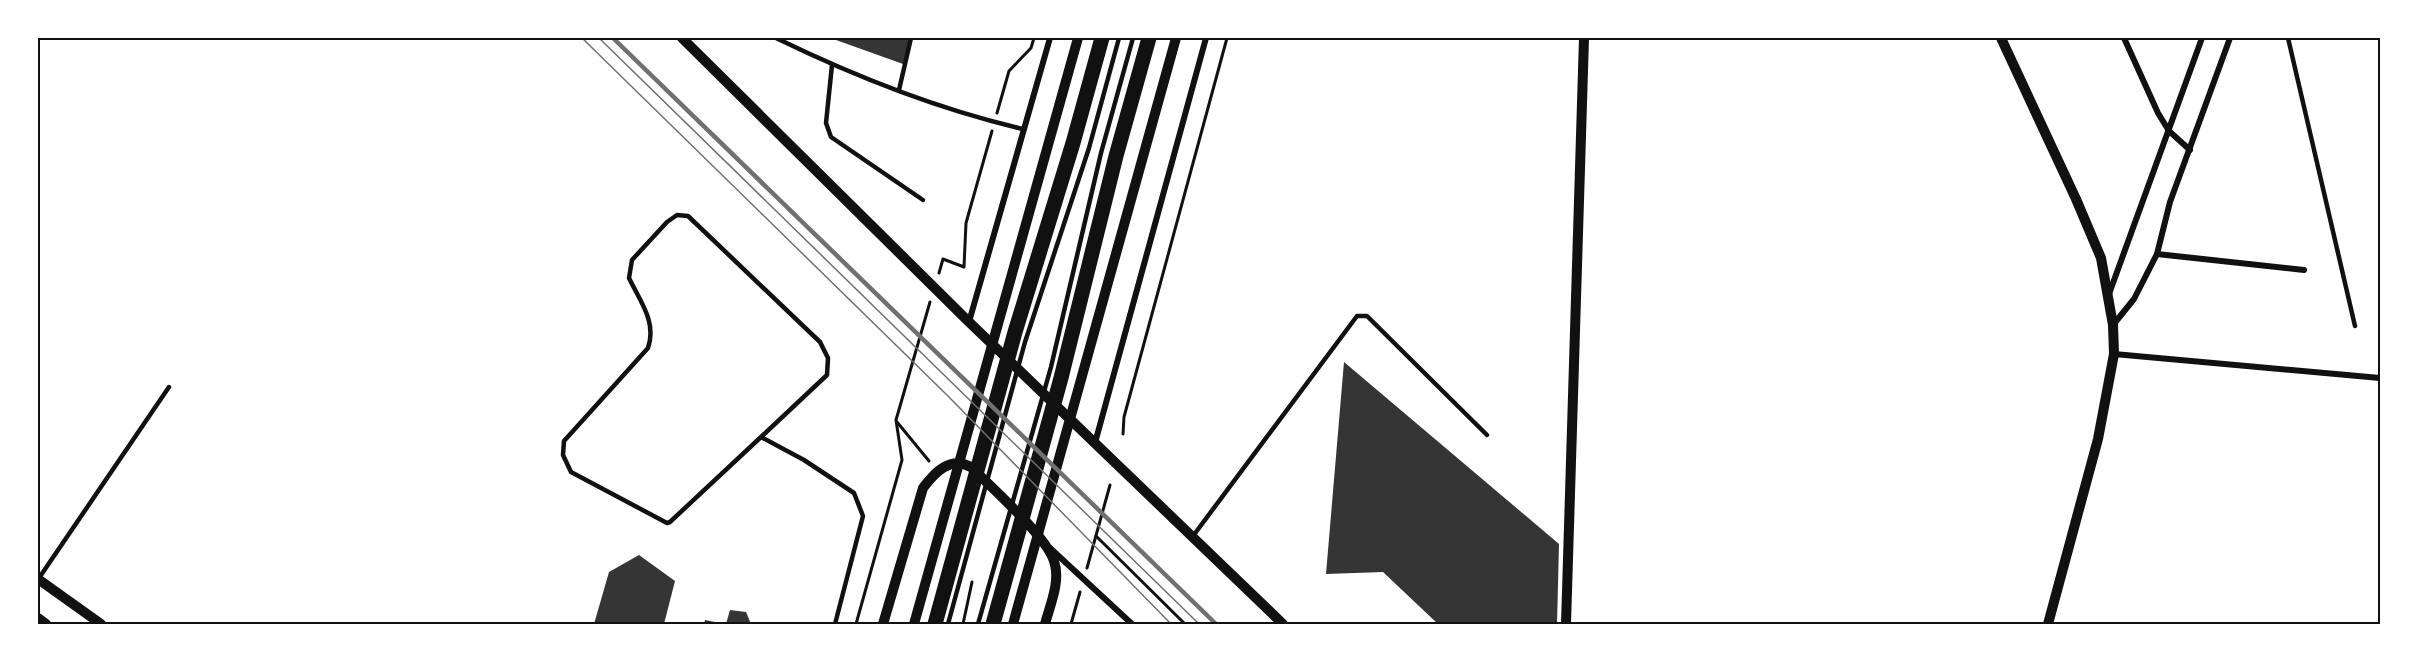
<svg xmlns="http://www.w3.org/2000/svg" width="2418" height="662" viewBox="0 0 2418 662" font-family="'DejaVu Sans',sans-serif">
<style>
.building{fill:#353535}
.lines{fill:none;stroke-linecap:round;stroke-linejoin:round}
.path{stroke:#111;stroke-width:3}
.service{stroke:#111;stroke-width:4.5}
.minor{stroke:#111;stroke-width:6}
.tertiary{stroke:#111;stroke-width:10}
.trunk{stroke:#111;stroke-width:15}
.tram{stroke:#707070;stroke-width:1.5}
.rail{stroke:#707070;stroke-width:4.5}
.neatline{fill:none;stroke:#111;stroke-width:2}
</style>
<rect width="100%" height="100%" fill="#fff"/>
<g class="building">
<polygon points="837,38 910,38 903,64 836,40"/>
<polygon points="1344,362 1559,544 1557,624 1438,624 1383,572 1326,574"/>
<polygon points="639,555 675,581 664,624 594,624 609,572"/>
<polygon points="730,610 746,612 751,624 726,624"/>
<polygon points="705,620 720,623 720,624 704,624"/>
</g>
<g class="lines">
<g class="path">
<polyline points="997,113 1009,71 1031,48 1034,38"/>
<polyline points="939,273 943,259 964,267 966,223 992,131"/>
<polyline points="897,422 929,461"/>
<polyline points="1123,434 1124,417 1227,38"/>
<polyline points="1096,536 1185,624"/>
<polyline points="1087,568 1110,485"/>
<polyline points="856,624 902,460 896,420 930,302"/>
<polyline points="963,624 972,582"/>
<polyline points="1071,624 1080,592"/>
</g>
<g class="service">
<path d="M 776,38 C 854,76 937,109 1023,129"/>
<polyline points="2288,38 2355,326"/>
<polyline points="832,65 826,123 831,137 923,200"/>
<polyline points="899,90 911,38"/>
<path d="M 761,437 L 827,375 L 828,358 L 820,342 L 688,216 L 677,215 L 667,222 L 632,260 L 629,278 C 640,301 657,322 648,348 L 564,441 L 563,455 L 571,472 L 667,523 L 670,522 L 761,437 L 804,460 L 854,493 L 863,516 L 835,624"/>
<polyline points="1193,536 1357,316 1367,316 1487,435"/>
<polyline points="39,578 169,387"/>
<polyline points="948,624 1025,342 1089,148 1119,38"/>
<polyline points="978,624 1051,367 1101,153 1133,38"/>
</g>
<g class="minor">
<polyline points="2124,38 2158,113 2169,131 2190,150"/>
<polyline points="2157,254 2304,270"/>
<polyline points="2109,294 2202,38"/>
<polyline points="969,322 1050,38"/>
<polyline points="2113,325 2134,299 2157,254 2170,202 2230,38"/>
<polyline points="2114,354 2380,378"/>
<polyline points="1095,443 1206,38"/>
<polyline points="1050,548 1132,624"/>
</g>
<g class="tertiary">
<polyline points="682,38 969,322 1283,624"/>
<polyline points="2001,38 2076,199 2101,258 2113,325 2114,354 2098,439 2048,624"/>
<polyline points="38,579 101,624"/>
<polyline points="38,618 46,624"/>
<path d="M 883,624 L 923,488 C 935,472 950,456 971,467 C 991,487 1046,536 1054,561 C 1061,581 1050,605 1045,624"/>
<polyline points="914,624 1078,38"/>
<polyline points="1013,624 1176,38"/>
<polyline points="1566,624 1584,38"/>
</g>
<g class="trunk">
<polyline points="935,624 1015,332 1073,143 1102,38"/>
<polyline points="993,624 1061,378 1116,156 1149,38"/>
</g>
<g class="tram">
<polyline points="582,38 948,396 1171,624"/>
<polyline points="599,38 1199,624"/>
</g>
<polyline class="rail" points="613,38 1216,624"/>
</g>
<rect width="2418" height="662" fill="none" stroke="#ffffff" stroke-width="78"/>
<rect x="39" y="39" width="2340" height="584" class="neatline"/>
</svg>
